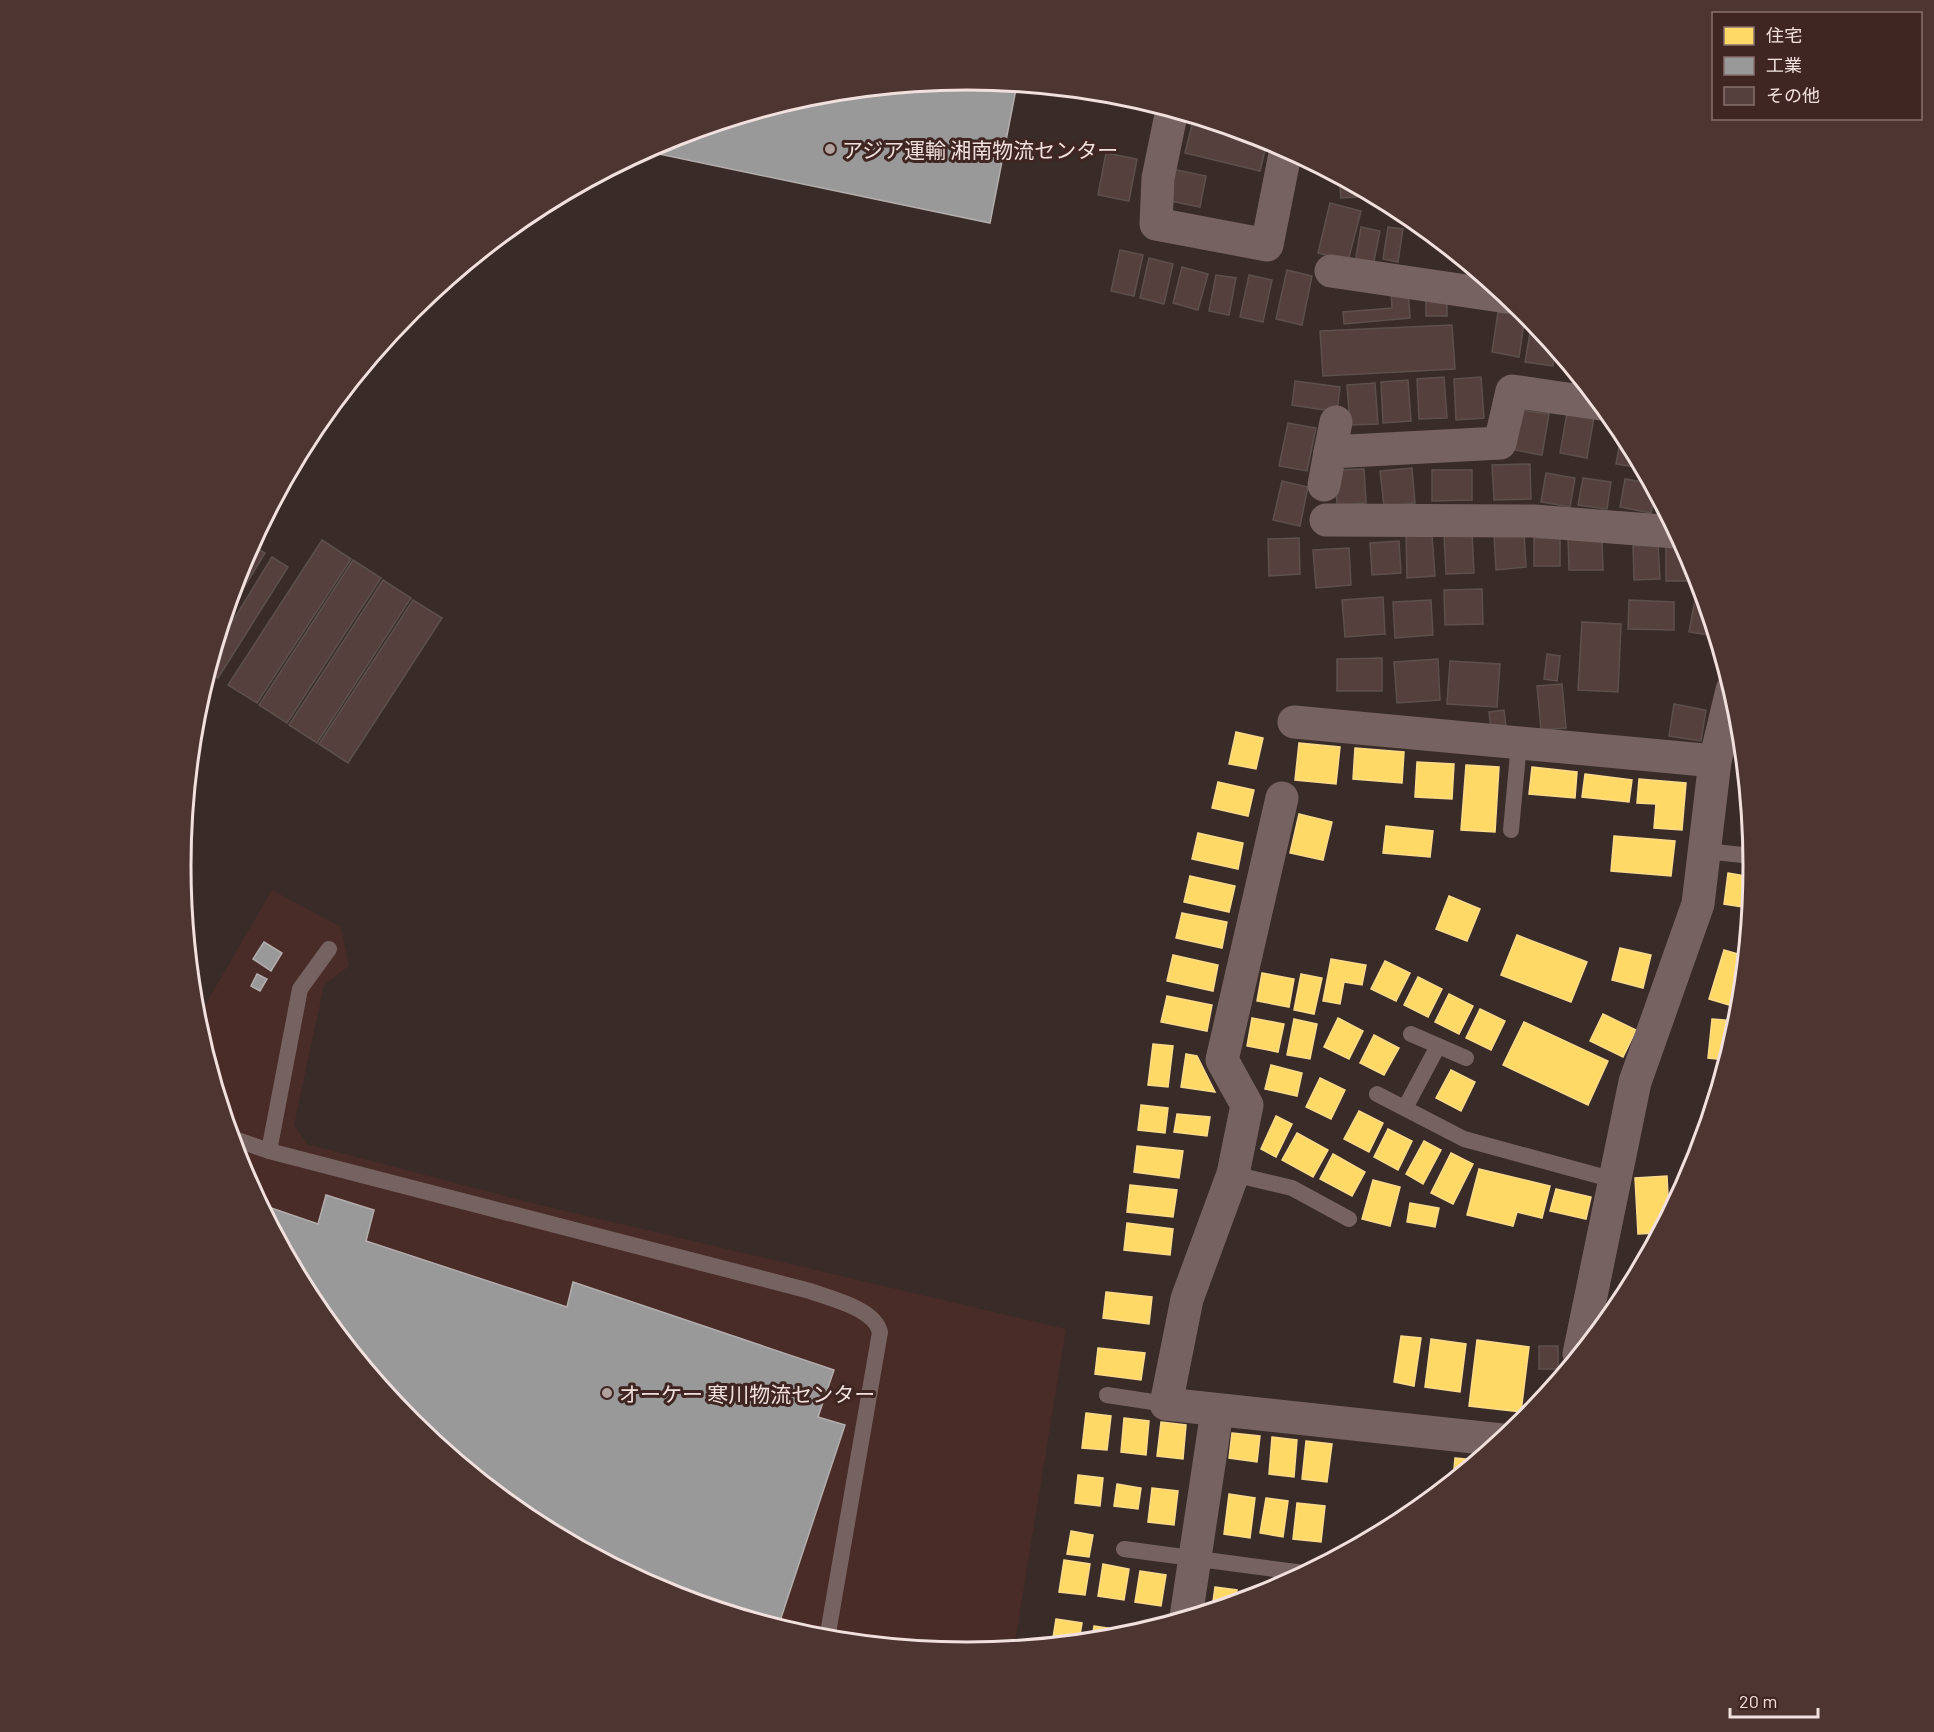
<svg xmlns="http://www.w3.org/2000/svg" width="1934" height="1732" viewBox="0 0 1934 1732" font-family="Barlow,'Noto Sans JP',sans-serif">
<style>
.built{fill:#492b27}
.homes{fill:#ffd966;stroke:#fbdb8a;stroke-width:1.5}
.industry{fill:#999;stroke:#b3aead;stroke-width:1.5}
.building{fill:#56403d;stroke:#5c504d;stroke-width:1.5}
.lines{fill:none;stroke-linecap:round;stroke-linejoin:round}
.lane{stroke:#766361;stroke-width:16}
.street{stroke:#766361;stroke-width:33}
.poi-dot{fill:#b1a19e;stroke:#3f2622;stroke-width:2}
.labels{text-anchor:middle;dominant-baseline:central;stroke-width:6;stroke-linejoin:round;paint-order:stroke}
.poi-label{font-size:21px;fill:#f1e0dd;stroke:#3f2622;text-anchor:start}
.rim{fill:none;stroke:#f1e0dd;stroke-width:3}
</style>
<rect width="100%" height="100%" fill="#392b28"/>
<polygon class="built" points="272,890 341,927 349,966 324,985 294,1125 307,1144 536,1204 1066,1329 1014,1648 967,1652 813,1637 666,1592 530,1520 411,1422 313,1303 240,1167 196,1019 195,1011 201,1012"/>
<g class="homes">
<polygon points="1236,732 1263,738 1256,769 1229,764"/>
<polygon points="1299,743 1340,747 1336,784 1295,780"/>
<polygon points="1355,748 1404,752 1402,783 1353,779"/>
<polygon points="1417,762 1454,764 1452,799 1415,797"/>
<polygon points="1466,765 1499,767 1495,832 1461,830"/>
<polygon points="1532,767 1577,772 1575,798 1529,794"/>
<polygon points="1585,774 1632,780 1629,802 1582,797"/>
<polygon points="1639,779 1686,783 1682,830 1654,828 1656,804 1637,803"/>
<polygon points="1218,782 1254,790 1248,816 1212,808"/>
<polygon points="1299,814 1332,822 1323,860 1290,853"/>
<polygon points="1386,826 1433,831 1430,857 1383,853"/>
<polygon points="1198,833 1243,843 1238,869 1192,859"/>
<polygon points="1614,836 1675,841 1671,876 1611,871"/>
<polygon points="1728,873 1752,877 1749,908 1724,904"/>
<polygon points="1190,876 1235,886 1229,912 1184,902"/>
<polygon points="1449,896 1480,909 1467,941 1436,929"/>
<polygon points="1182,913 1227,922 1222,948 1176,938"/>
<polygon points="1517,935 1587,962 1571,1002 1501,975"/>
<polygon points="1620,948 1651,955 1643,988 1612,980"/>
<polygon points="1724,950 1745,956 1739,1008 1709,999"/>
<polygon points="1173,955 1218,965 1213,991 1167,981"/>
<polygon points="1331,959 1366,965 1362,985 1344,982 1340,1004 1323,1001"/>
<polygon points="1385,961 1410,973 1396,1001 1371,989"/>
<polygon points="1262,973 1294,979 1289,1007 1257,1001"/>
<polygon points="1301,974 1322,978 1314,1014 1294,1010"/>
<polygon points="1418,977 1442,989 1428,1017 1404,1005"/>
<polygon points="1449,994 1473,1006 1459,1034 1435,1022"/>
<polygon points="1167,996 1212,1005 1207,1031 1161,1022"/>
<polygon points="1480,1009 1505,1021 1491,1050 1466,1038"/>
<polygon points="1603,1014 1636,1030 1623,1057 1590,1041"/>
<polygon points="1252,1018 1284,1024 1278,1052 1247,1046"/>
<polygon points="1338,1018 1363,1031 1349,1059 1324,1047"/>
<polygon points="1294,1019 1317,1024 1310,1059 1287,1055"/>
<polygon points="1712,1019 1736,1021 1726,1060 1708,1058"/>
<polygon points="1524,1022 1608,1061 1588,1105 1503,1065"/>
<polygon points="1374,1035 1399,1048 1384,1075 1360,1063"/>
<polygon points="1153,1044 1173,1046 1168,1087 1148,1085"/>
<polygon points="1186,1054 1197,1056 1215,1092 1181,1087"/>
<polygon points="1271,1065 1302,1073 1297,1096 1265,1089"/>
<polygon points="1451,1070 1475,1082 1461,1111 1436,1098"/>
<polygon points="1320,1078 1345,1090 1331,1119 1306,1107"/>
<polygon points="1141,1105 1168,1108 1165,1133 1138,1130"/>
<polygon points="1359,1111 1383,1123 1369,1152 1344,1139"/>
<polygon points="1177,1114 1210,1117 1207,1136 1174,1132"/>
<polygon points="1276,1116 1292,1124 1276,1157 1261,1149"/>
<polygon points="1388,1129 1412,1141 1398,1170 1374,1157"/>
<polygon points="1297,1133 1328,1150 1313,1177 1282,1160"/>
<polygon points="1424,1141 1441,1150 1423,1184 1406,1174"/>
<polygon points="1137,1146 1183,1151 1179,1178 1134,1172"/>
<polygon points="1451,1153 1473,1164 1453,1204 1431,1193"/>
<polygon points="1333,1154 1365,1172 1352,1196 1320,1179"/>
<polygon points="1479,1169 1550,1186 1542,1218 1517,1212 1513,1226 1467,1215"/>
<polygon points="1667,1176 1668,1196 1678,1196 1658,1233 1638,1234 1635,1178"/>
<polygon points="1373,1180 1400,1187 1390,1226 1362,1219"/>
<polygon points="1130,1185 1177,1190 1173,1217 1127,1212"/>
<polygon points="1556,1189 1591,1197 1586,1219 1550,1211"/>
<polygon points="1410,1203 1439,1208 1435,1227 1407,1222"/>
<polygon points="1127,1223 1173,1229 1170,1255 1124,1250"/>
<polygon points="1106,1292 1152,1297 1149,1324 1103,1318"/>
<polygon points="1401,1336 1421,1338 1414,1386 1394,1382"/>
<polygon points="1431,1339 1466,1344 1460,1392 1425,1387"/>
<polygon points="1477,1340 1529,1347 1521,1412 1469,1406"/>
<polygon points="1098,1348 1145,1353 1141,1380 1095,1374"/>
<polygon points="1086,1413 1111,1416 1107,1450 1082,1448"/>
<polygon points="1124,1418 1149,1421 1146,1455 1121,1452"/>
<polygon points="1161,1422 1186,1425 1183,1459 1157,1456"/>
<polygon points="1232,1433 1260,1436 1257,1462 1229,1458"/>
<polygon points="1272,1437 1297,1440 1294,1477 1269,1474"/>
<polygon points="1306,1441 1332,1444 1327,1482 1302,1479"/>
<polygon points="1455,1458 1477,1460 1453,1480"/>
<polygon points="1078,1475 1103,1478 1100,1506 1075,1503"/>
<polygon points="1117,1484 1141,1488 1138,1509 1114,1506"/>
<polygon points="1152,1488 1178,1491 1174,1525 1148,1522"/>
<polygon points="1229,1494 1255,1498 1250,1538 1224,1534"/>
<polygon points="1266,1498 1288,1501 1283,1537 1260,1533"/>
<polygon points="1297,1503 1325,1506 1321,1542 1293,1539"/>
<polygon points="1071,1531 1093,1535 1089,1557 1067,1554"/>
<polygon points="1064,1560 1090,1564 1085,1595 1059,1592"/>
<polygon points="1103,1564 1129,1569 1124,1600 1098,1596"/>
<polygon points="1140,1571 1166,1575 1161,1606 1135,1602"/>
<polygon points="1215,1587 1237,1590 1235,1603 1212,1609"/>
<polygon points="1247,1593 1261,1595 1245,1599"/>
<polygon points="1056,1619 1082,1623 1079,1641 1052,1644"/>
<polygon points="1094,1626 1120,1630 1119,1638 1092,1640"/>
</g>
<g class="industry">
<polygon points="967,80 1017,84 990,223 654,153 656,145 666,139 814,95"/>
<polygon points="264,942 282,953 271,971 253,959"/>
<polygon points="257,974 267,979 260,991 251,986"/>
<polygon points="326,1195 374,1210 366,1241 567,1307 573,1282 834,1370 818,1417 845,1425 778,1627 666,1592 530,1520 411,1422 313,1303 260,1204 318,1224"/>
</g>
<g class="building">
<polygon points="1192,125 1267,142 1260,171 1185,153"/>
<polygon points="1106,153 1137,159 1129,201 1098,195"/>
<polygon points="1172,169 1206,176 1200,207 1165,200"/>
<polygon points="1339,177 1374,196 1341,198"/>
<polygon points="1330,203 1361,211 1348,261 1318,253"/>
<polygon points="1361,227 1380,231 1373,266 1355,263"/>
<polygon points="1388,227 1403,229 1398,262 1383,259"/>
<polygon points="1120,250 1143,255 1134,296 1111,291"/>
<polygon points="1149,258 1173,264 1164,304 1140,298"/>
<polygon points="1182,267 1208,274 1198,310 1173,303"/>
<polygon points="1287,270 1312,276 1302,325 1276,319"/>
<polygon points="1216,275 1236,278 1229,315 1209,311"/>
<polygon points="1249,275 1272,280 1263,322 1240,317"/>
<polygon points="1408,288 1410,318 1344,324 1343,312 1392,308 1391,290"/>
<polygon points="1447,297 1447,316 1426,316 1426,298"/>
<polygon points="1498,312 1525,316 1519,357 1492,352"/>
<polygon points="1532,321 1555,349 1553,366 1525,362"/>
<polygon points="1452,325 1455,369 1323,376 1320,331"/>
<polygon points="1560,355 1568,365 1559,363"/>
<polygon points="1444,377 1447,418 1419,419 1417,379"/>
<polygon points="1481,377 1484,418 1456,420 1454,379"/>
<polygon points="1408,380 1411,421 1383,423 1381,382"/>
<polygon points="1295,381 1340,387 1337,412 1292,405"/>
<polygon points="1375,383 1378,424 1350,425 1347,385"/>
<polygon points="1521,410 1549,414 1542,455 1515,450"/>
<polygon points="1567,413 1594,417 1587,458 1560,453"/>
<polygon points="1288,423 1316,428 1307,471 1279,466"/>
<polygon points="1622,430 1642,468 1616,464"/>
<polygon points="1530,464 1531,499 1494,500 1492,465"/>
<polygon points="1412,468 1415,503 1384,506 1380,471"/>
<polygon points="1364,469 1366,503 1337,505 1335,470"/>
<polygon points="1432,470 1472,470 1472,500 1432,501"/>
<polygon points="1546,473 1575,478 1570,507 1541,502"/>
<polygon points="1583,478 1611,482 1607,509 1578,505"/>
<polygon points="1625,479 1650,483 1655,492 1651,513 1620,507"/>
<polygon points="1282,481 1308,487 1300,526 1273,520"/>
<polygon points="1472,532 1474,573 1446,574 1444,534"/>
<polygon points="1524,533 1526,567 1496,570 1494,535"/>
<polygon points="1432,535 1435,576 1407,578 1406,536"/>
<polygon points="1602,537 1603,570 1569,570 1568,538"/>
<polygon points="1299,538 1300,574 1269,576 1268,539"/>
<rect x="1534" y="538" width="26" height="28"/>
<polygon points="322,540 351,559 257,703 228,685"/>
<polygon points="1399,541 1401,573 1372,575 1370,543"/>
<polygon points="1666,542 1681,542 1694,565 1695,581 1666,581"/>
<polygon points="251,545 265,553 224,620 241,565"/>
<polygon points="1658,545 1660,579 1634,580 1633,546"/>
<polygon points="1349,548 1351,585 1316,588 1313,550"/>
<polygon points="272,557 288,567 218,678 208,672 215,650"/>
<polygon points="353,560 381,578 287,723 259,705"/>
<polygon points="383,580 411,598 317,743 289,725"/>
<polygon points="1482,589 1483,624 1445,625 1444,590"/>
<polygon points="1383,597 1385,634 1345,637 1342,600"/>
<polygon points="413,600 442,618 348,763 319,744"/>
<polygon points="1431,600 1433,635 1395,638 1393,602"/>
<polygon points="1629,600 1674,602 1674,630 1628,629"/>
<polygon points="1695,600 1705,602 1715,636 1689,632"/>
<polygon points="1582,622 1621,624 1618,692 1578,690"/>
<polygon points="1547,654 1560,656 1557,681 1544,679"/>
<polygon points="1382,658 1382,691 1337,691 1337,659"/>
<polygon points="1438,659 1440,700 1397,703 1394,662"/>
<polygon points="1450,661 1500,664 1497,707 1447,704"/>
<polygon points="1562,684 1566,728 1541,730 1537,686"/>
<polygon points="1674,704 1706,710 1701,741 1669,736"/>
<polygon points="1504,710 1506,727 1491,730 1489,712"/>
<rect x="1539" y="1346" width="19" height="23"/>
</g>
<g class="lines">
<g class="lane">
<polyline points="1511,830 1519,743"/>
<polyline points="1705,851 1752,856"/>
<polyline points="1411,1034 1466,1058"/>
<polyline points="1377,1094 1464,1139 1614,1180"/>
<polyline points="1405,1108 1438,1046"/>
<path d="M 232,1138 L 269,1151 L 810,1291 C 831,1299 874,1308 880,1332 L 827,1639"/>
<polyline points="269,1151 300,989 329,949"/>
<polyline points="1233,1174 1292,1188 1349,1219"/>
<polyline points="1107,1395 1166,1404"/>
<polyline points="1124,1549 1304,1573"/>
</g>
<g class="street">
<polyline points="1172,110 1158,178 1156,224 1267,245 1286,149"/>
<polyline points="1331,271 1507,297"/>
<polyline points="1330,452 1336,422"/>
<polyline points="1324,485 1330,452 1500,443 1512,391 1601,404"/>
<polyline points="1326,520 1534,521 1676,532"/>
<polyline points="1294,722 1715,761"/>
<polyline points="1282,798 1222,1060 1247,1105 1233,1174 1187,1299 1166,1404 1502,1440"/>
<polyline points="1579,1354 1635,1082 1698,904 1715,761 1732,690"/>
<polyline points="1186,1617 1217,1411"/>
</g>
</g>
<g class="poi-dot">
<circle cx="830" cy="149" r="6"/>
<circle cx="607" cy="1393" r="6"/>
</g>
<g class="labels">
<g class="poi-label">
<text x="842" y="149">アジア運輸 湘南物流センター</text>
<text x="619" y="1393">オーケー 寒川物流センター</text>
</g>
</g>
<path d="M0 0H1934V1732H0ZM191 866a776 776 0 1 1 1552 0a776 776 0 1 1-1552 0Z" fill="#4d3531" fill-rule="evenodd"/>
<path class="rim" d="M191 866a776 776 0 1 1 1552 0a776 776 0 1 1-1552 0Z"/>
<rect x="1712" y="12" width="210" height="108" fill="#3f2622" stroke="#86706d" stroke-width="1.5"/>
<rect x="1724" y="27" width="30" height="18" fill="#ffd966" stroke="#86706d" stroke-width="1.5"/>
<text x="1766" y="42" font-size="18" fill="#f1e0dd">住宅</text>
<rect x="1724" y="57" width="30" height="18" fill="#999999" stroke="#86706d" stroke-width="1.5"/>
<text x="1766" y="72" font-size="18" fill="#f1e0dd">工業</text>
<rect x="1724" y="87" width="30" height="18" fill="#56403d" stroke="#86706d" stroke-width="1.5"/>
<text x="1766" y="102" font-size="18" fill="#f1e0dd">その他</text>
<path d="M1730 1708v9h88v-9" fill="none" stroke="#f1e0dd" stroke-width="3"/>
<text x="1739" y="1708" font-size="18" fill="#f1e0dd" stroke="#3f2622" stroke-width="4.5" paint-order="stroke">20 m</text>
</svg>
